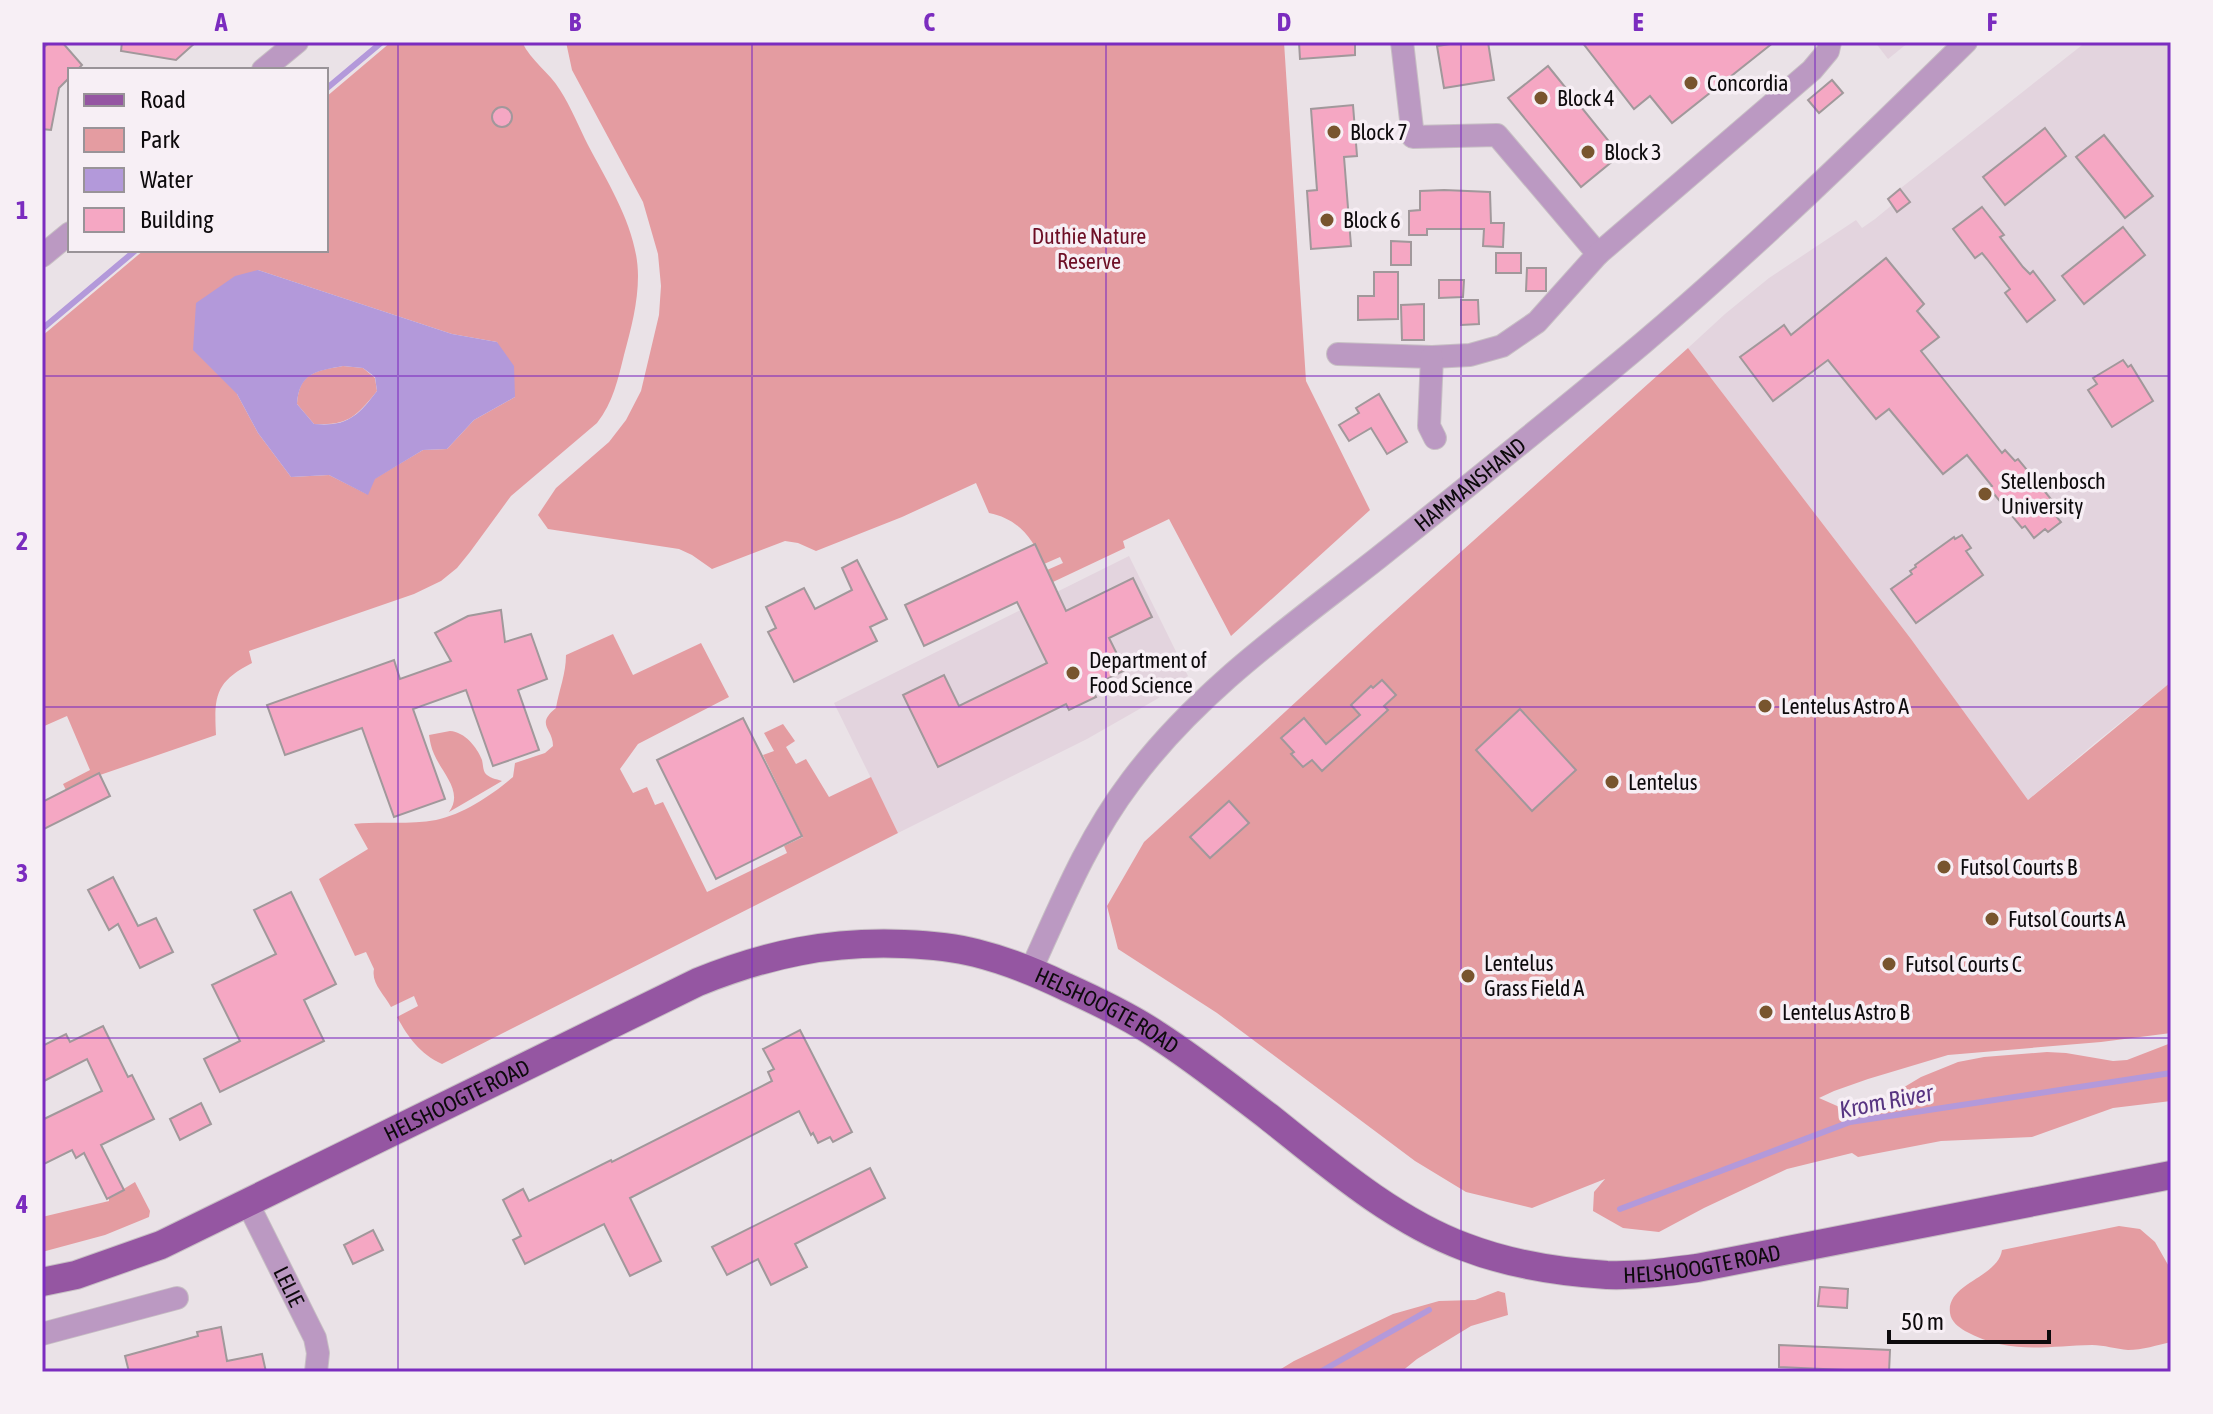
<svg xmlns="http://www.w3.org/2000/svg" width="2213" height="1414" viewBox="0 0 2213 1414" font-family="'Asap Condensed',sans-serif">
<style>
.built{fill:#e3d4de}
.green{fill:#e49ca1;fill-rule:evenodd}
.water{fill:#b399da;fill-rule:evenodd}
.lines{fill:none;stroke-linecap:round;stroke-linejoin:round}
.stream{stroke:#b399da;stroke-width:6}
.building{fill:#f5a7c3;stroke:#a1989b;stroke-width:2}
.minor-casing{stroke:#c7bfc4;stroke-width:24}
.major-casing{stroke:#c7bfc4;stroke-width:30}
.minor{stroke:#bb99c2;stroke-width:22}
.major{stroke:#9556a2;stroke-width:28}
.grid{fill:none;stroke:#7b2cbf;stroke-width:2;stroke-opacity:0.55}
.poi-dot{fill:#78552e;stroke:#f7eff5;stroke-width:3}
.labels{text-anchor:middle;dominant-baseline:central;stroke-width:7;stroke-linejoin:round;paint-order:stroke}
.poi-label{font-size:22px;fill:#0d0a0c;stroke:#f7eff5;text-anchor:start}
.park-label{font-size:22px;fill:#6d0e25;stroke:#f7eff5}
.street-label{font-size:22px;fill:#0d0a0c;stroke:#f7eff5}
.water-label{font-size:24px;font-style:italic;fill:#573481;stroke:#f7eff5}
.neatline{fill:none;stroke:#7b2cbf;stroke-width:3}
.grid-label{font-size:26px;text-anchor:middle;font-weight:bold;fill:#7b2cbf}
</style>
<rect width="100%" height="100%" fill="#eae2e7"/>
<g class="built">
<polygon points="1875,42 1909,42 1888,59"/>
<polygon points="2086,42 2171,42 2171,682 2095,743 2028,800 1911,639 1688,348 1725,314 1769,278 1856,220 1862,228 1875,219 1892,205 1887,199"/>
<polygon points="1129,556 1188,676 1157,699 1087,739 898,833 834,703"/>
</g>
<g class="green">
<path d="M 391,42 L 522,42 C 531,61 549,72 560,90 C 571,107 579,127 588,145 C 609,185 638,230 638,276 C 638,303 631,329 624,355 C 618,379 613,403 597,423 L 511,496 L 470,552 L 457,568 L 441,581 L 414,594 L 249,651 L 252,663 C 215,682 214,696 216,735 L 100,775 L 99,774 L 66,790 L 63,784 L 90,770 L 67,716 L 42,727 L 42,336 L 144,250 L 326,250 L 326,97 ZM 504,107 L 509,110 L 512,119 L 510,124 L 500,127 L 493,121 L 495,110 ZM 258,270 L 452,334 L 497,342 L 515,397 L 474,420 L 447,449 L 423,450 L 374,479 L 367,494 L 329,475 L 291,477 L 258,433 L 237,394 Z"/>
<path d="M 566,42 L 1284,42 L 1306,381 L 1370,510 L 1231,636 L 1169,519 L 1123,541 L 1125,548 L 1053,582 L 1047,570 L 1063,563 L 1060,557 L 1044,564 C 1032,538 1019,519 989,513 L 976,483 L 902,517 L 816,551 L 798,543 L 785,541 L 712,569 L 692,555 L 679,549 L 548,529 L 538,515 L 556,488 L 609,442 L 626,420 L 641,391 L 659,315 L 661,286 L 658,254 L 643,202 L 572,70 Z"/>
<polygon points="1688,348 1911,639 2028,800 2171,682 2171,1033 2101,1042 1948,1055 1868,1079 1834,1091 1819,1098 1844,1109 1887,1104 1901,1089 1921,1077 1958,1062 1984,1057 2047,1052 2066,1053 2113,1061 2127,1060 2171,1043 2171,1101 2113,1108 2032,1137 1941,1141 1858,1157 1852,1153 1787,1169 1704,1208 1659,1232 1623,1228 1593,1211 1594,1192 1605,1179 1532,1208 1466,1192 1415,1161 1217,1013 1118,949 1107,906 1144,842 1375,629"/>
<path d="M 343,366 L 363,368 L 375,378 L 377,391 C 357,416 348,426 314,424 L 297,404 C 299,372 316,371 343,366 Z"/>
<path d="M 613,634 L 633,675 L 701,643 L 729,697 L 638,744 L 620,769 L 633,793 L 647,787 L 655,805 L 663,802 L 707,892 L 787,853 L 784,846 L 803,837 L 763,755 L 774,751 L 764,733 L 783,724 L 795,741 L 786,747 L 796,764 L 806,759 L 829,797 L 871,777 L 898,833 L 442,1064 C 420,1054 408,1037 397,1017 L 418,1006 L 414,996 L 391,1007 C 384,994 371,983 374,969 L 366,952 L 355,956 L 319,879 L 368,849 L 354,824 C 381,821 410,825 436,820 C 464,814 492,795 513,777 L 515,763 L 545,753 L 553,746 C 553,728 535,725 556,708 C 559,690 566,674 566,655 Z"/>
<path d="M 450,731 C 465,732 477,747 482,760 C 483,764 483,770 485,773 C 489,778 496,779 502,781 L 449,812 C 464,792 442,773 434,754 C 431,748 430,741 429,735 Z"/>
<polygon points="135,1182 150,1211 149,1217 105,1235 42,1252 42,1217 109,1201 109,1198"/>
<path d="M 2119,1226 L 2140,1229 L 2155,1242 L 2171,1270 L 2171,1342 C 2158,1345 2142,1350 2128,1350 C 2116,1349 2104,1345 2092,1345 C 2045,1346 2009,1355 1965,1331 C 1959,1327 1951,1322 1950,1313 C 1946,1283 1998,1278 2002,1250 Z"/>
<polygon points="1498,1291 1505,1293 1508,1315 1471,1326 1417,1359 1401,1372 1276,1372 1294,1361 1393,1314 1439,1301 1475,1300"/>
</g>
<path class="water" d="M 258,270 L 452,334 L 497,342 L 514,366 L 515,397 L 474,420 L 447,449 L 423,450 L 375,479 L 368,495 L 329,475 L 291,477 L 258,433 L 237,394 L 193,350 L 196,303 L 235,276 ZM 343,366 L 363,368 L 375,377 L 377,391 C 358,416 347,427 314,424 L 297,404 C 299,373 316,371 343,366 Z"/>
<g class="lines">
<g class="stream">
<polyline points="326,89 382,42"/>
<polyline points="42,329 136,250"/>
<polyline points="1620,1209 1850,1122 2171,1073"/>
<polyline points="1320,1372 1429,1310"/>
</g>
</g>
<g class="building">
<polygon points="50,42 62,42 82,65 77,70 70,70 70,77 59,88 51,130 42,129 42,49"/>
<polygon points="122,42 196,42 176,60 121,51"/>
<polygon points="1299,42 1355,42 1355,55 1300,59"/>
<polygon points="1464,42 1488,42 1494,80 1444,88 1437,46"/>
<polygon points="1582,42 1774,42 1672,123 1650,96 1634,109"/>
<polygon points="1548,66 1620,155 1581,187 1508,98"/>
<polygon points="1832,80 1843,93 1819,113 1808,100"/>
<polygon points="1353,105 1357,156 1344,157 1351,246 1311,249 1307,191 1317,190 1311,109"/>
<circle cx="502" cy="117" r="10"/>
<polygon points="2045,128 2066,156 2005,205 1983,177"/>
<polygon points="2104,135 2153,196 2125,218 2076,157"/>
<polygon points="1900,189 1910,202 1897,212 1888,199"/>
<polygon points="1444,190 1490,192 1491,223 1504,223 1503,247 1483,246 1484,229 1427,229 1427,235 1409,235 1409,211 1420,210 1420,191"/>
<polygon points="1982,207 2004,235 2000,237 2023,267 2030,274 2033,271 2055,300 2027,322 2005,293 2010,289 1987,259 1982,253 1975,258 1953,229"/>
<polygon points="2123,227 2145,255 2084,304 2062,276"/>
<polygon points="1391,241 1411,242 1411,265 1391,265"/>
<rect x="1496" y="253" width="25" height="20"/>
<polygon points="1886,258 1924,304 1917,311 1939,337 1921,351 2002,453 2005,450 2015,461 2018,459 2055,504 2050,509 2061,522 2048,532 2045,529 2034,538 2025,526 2022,528 1989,488 1992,486 1967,455 1943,474 1889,409 1876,419 1828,360 1773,401 1740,357 1784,325 1791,335"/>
<polygon points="1527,268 1546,268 1546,291 1526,291"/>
<polygon points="1374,272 1398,272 1398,319 1358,320 1358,296 1374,296"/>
<polygon points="1439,280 1464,280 1463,297 1439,298"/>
<polygon points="1461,300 1478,300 1479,324 1461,325"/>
<polygon points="1424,304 1424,340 1402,340 1401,305"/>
<polygon points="2123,360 2128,367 2131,365 2153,401 2112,427 2088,390 2097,384 2093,378"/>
<polygon points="1379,394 1407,442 1387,454 1371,428 1349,441 1339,425 1359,413 1356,408"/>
<polygon points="1962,535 1971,548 1966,551 1983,575 1916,623 1891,589 1912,574 1910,571 1916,567 1915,565 1954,537 1955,539"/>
<polygon points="1035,544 1066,611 1133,578 1152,617 1109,638 1125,670 1091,687 1096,697 1069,710 1066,704 938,767 903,695 944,675 959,706 1047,663 1017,602 924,646 905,605"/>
<polygon points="857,560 887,619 870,627 877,641 794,682 768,632 776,628 766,607 804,588 815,609 852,590 842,568"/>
<polygon points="501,610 505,642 531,634 547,679 518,690 539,750 493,766 466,690 413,709 445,799 394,817 362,728 285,755 267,705 394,660 400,679 451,661 435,633 468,616"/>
<polygon points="1382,680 1396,695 1384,706 1388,710 1322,771 1312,760 1303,767 1291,754 1294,752 1281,738 1304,718 1326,744 1360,715 1351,705 1371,686 1373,688"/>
<polygon points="1520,709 1576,770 1532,811 1476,750"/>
<polygon points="743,718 802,836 716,879 657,760"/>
<polygon points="99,773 110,796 42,830 42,802"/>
<polygon points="1229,801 1249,823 1210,858 1190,837"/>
<polygon points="113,877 138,926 156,918 173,952 140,968 118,924 109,930 88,890"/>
<polygon points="291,892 336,984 304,1000 324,1041 220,1092 204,1059 240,1041 212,985 276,954 254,910"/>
<polygon points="103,1026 128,1077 132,1075 154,1119 101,1145 124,1190 107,1199 84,1153 76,1158 72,1150 42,1165 42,1120 102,1091 87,1059 42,1082 42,1046 66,1034 70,1042"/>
<polygon points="800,1030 852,1132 833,1142 830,1137 818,1143 813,1133 811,1135 799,1111 630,1198 661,1261 630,1276 604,1224 525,1264 513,1240 521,1236 503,1200 523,1189 529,1201 611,1160 612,1162 772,1081 768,1072 774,1069 763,1049"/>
<polygon points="201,1103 211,1124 180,1140 170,1119"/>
<polygon points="870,1168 885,1198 795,1244 807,1267 771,1285 758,1259 727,1275 712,1247"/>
<polygon points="373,1230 383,1250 353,1264 344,1245"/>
<polygon points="1820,1287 1848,1289 1847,1308 1818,1306"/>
<polygon points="221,1327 227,1361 262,1354 266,1372 129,1372 125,1356 198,1336 197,1332"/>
<polygon points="1779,1345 1890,1350 1889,1372 1779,1367"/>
</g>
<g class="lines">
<defs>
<g id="minor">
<polyline points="1402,42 1413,137 1497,135 1598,254"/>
<polyline points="263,70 297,42"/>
<polyline points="42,256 70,233"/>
<polyline points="1338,354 1432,357 1470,355 1502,346 1537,322 1598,254 1812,70 1828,51 1830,42"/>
<polyline points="1432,357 1429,426 1435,438"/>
<path id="s1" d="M 1031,970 C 1061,904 1087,839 1131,781 C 1198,691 1290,627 1378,558 C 1467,487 1556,416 1643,343 C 1755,248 1861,145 1966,42"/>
<path id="s2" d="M 248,1204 L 315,1338 L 318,1353 L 316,1372"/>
<polyline points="42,1334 177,1298"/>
</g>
<g id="major">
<path id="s3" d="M 42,1282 L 76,1275 L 161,1245 L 698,982 C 768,954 829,941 904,944 C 928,945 953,947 976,953 C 1008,961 1037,973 1066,987 C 1097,1001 1129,1016 1157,1035 C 1196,1060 1232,1089 1269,1117 C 1328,1164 1394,1221 1465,1247 C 1509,1264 1560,1272 1607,1275 C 1637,1276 1667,1272 1697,1268 L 2171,1175"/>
</g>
</defs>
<use href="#minor" class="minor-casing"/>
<use href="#major" class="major-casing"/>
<use href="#minor" class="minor"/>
<use href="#major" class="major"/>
</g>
<path class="grid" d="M 398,42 L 398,1372M 752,42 L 752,1372M 1106,42 L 1106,1372M 1461,42 L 1461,1372M 1815,42 L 1815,1372M 42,376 L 2171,376M 42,707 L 2171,707M 42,1038 L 2171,1038"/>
<g class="poi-dot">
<circle cx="1691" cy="83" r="8"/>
<circle cx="1541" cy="98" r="8"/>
<circle cx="1334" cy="132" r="8"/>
<circle cx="1588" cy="152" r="8"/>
<circle cx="1327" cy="220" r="8"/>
<circle cx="1985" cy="494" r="8"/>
<circle cx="1073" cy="673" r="8"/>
<circle cx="1765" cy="706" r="8"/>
<circle cx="1612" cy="782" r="8"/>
<circle cx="1944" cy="867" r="8"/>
<circle cx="1992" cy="919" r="8"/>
<circle cx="1889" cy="964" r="8"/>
<circle cx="1468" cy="976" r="8"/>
<circle cx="1766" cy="1012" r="8"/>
</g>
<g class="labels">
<g class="poi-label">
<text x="1707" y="83">Concordia</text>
<text x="1557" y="98">Block 4</text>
<text x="1350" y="132">Block 7</text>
<text x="1604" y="152">Block 3</text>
<text x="1343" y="220">Block 6</text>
<text x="2001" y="481">Stellenbosch<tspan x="2001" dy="25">University</tspan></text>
<text x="1089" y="660">Department of<tspan x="1089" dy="25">Food Science</tspan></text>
<text x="1781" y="706">Lentelus Astro A</text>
<text x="1628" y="782">Lentelus</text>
<text x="1960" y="867">Futsol Courts B</text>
<text x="2008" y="919">Futsol Courts A</text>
<text x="1484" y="963">Lentelus<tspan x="1484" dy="25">Grass Field A</tspan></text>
<text x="1905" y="964">Futsol Courts C</text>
<text x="1782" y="1012">Lentelus Astro B</text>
</g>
<g class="park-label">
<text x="1089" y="236">Duthie Nature<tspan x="1089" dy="25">Reserve</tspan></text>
</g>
<g class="street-label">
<text stroke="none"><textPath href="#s1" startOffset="666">HAMMANSHAND</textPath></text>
<text stroke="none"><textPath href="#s3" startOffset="1150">HELSHOOGTE ROAD</textPath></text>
<text stroke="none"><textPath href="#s3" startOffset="454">HELSHOOGTE ROAD</textPath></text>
<text stroke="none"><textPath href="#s3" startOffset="1822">HELSHOOGTE ROAD</textPath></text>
<text stroke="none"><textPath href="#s2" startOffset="92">LELIE</textPath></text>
</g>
<g class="water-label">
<text transform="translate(1886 1101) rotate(-11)">Krom River</text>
</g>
</g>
<rect width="2213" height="1414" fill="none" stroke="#f7eff5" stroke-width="88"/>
<rect x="68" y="68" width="260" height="184" fill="#f7eff5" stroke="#999398" stroke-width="2"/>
<rect x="84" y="94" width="40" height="12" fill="#9556a2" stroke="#999398" stroke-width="2"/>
<text x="140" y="108" font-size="24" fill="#0d0a0c">Road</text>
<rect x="84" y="128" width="40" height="24" fill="#e49ca1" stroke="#999398" stroke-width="2"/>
<text x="140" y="148" font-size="24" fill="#0d0a0c">Park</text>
<rect x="84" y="168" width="40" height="24" fill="#b399da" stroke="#999398" stroke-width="2"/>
<text x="140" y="188" font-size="24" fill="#0d0a0c">Water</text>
<rect x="84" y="208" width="40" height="24" fill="#f5a7c3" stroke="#999398" stroke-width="2"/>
<text x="140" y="228" font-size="24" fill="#0d0a0c">Building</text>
<path d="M1889 1330v12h160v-12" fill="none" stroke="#0d0a0c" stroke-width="4"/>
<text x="1901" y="1330" font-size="24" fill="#0d0a0c" stroke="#f7eff5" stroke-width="6" paint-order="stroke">50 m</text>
<rect x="44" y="44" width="2125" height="1326" class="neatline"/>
<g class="grid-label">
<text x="221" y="31">A</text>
<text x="575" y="31">B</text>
<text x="929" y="31">C</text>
<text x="1284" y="31">D</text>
<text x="1638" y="31">E</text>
<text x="1992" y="31">F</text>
<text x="22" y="219">1</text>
<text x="22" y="550">2</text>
<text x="22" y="882">3</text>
<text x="22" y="1213">4</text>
</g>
</svg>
